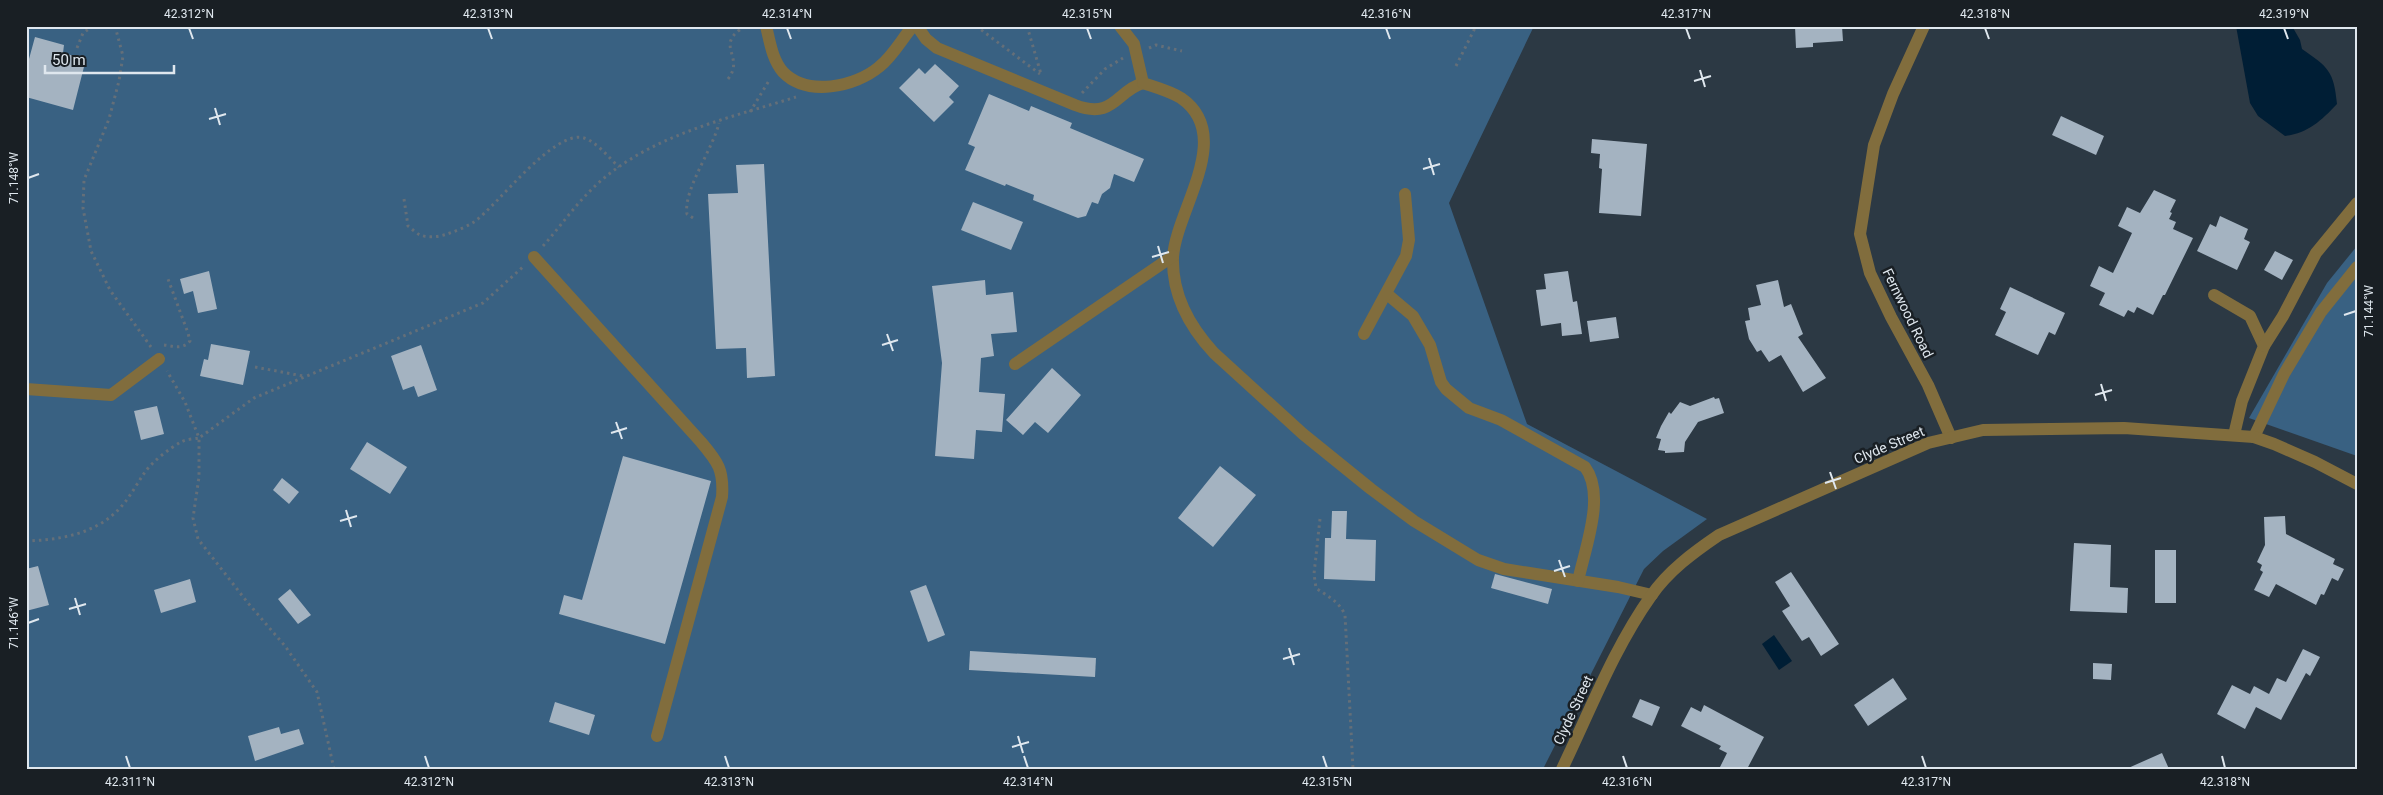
<svg xmlns="http://www.w3.org/2000/svg" width="2383" height="795" viewBox="0 0 2383 795" font-family="Roboto,sans-serif">
<style>
.green{fill:#396182}
.water{fill:#001e35}
.building{fill:#a4b3c1}
.lines{fill:none;stroke-linecap:round;stroke-linejoin:round}
.path{stroke:#646f79;stroke-width:3;stroke-dasharray:2.5 4;stroke-linecap:butt}
.minor{stroke:#816d3d;stroke-width:12}
.ticks{fill:none;stroke:#dfe7ee;stroke-width:2}
.labels{text-anchor:middle;dominant-baseline:central;stroke-width:5;stroke-linejoin:round;paint-order:stroke}
.street-label{font-size:14px;fill:#dfe7ee;stroke:#191f24}
.neatline{fill:none;stroke:#dfe7ee;stroke-width:2}
.ticks-label{font-size:12px;text-anchor:middle;fill:#dfe7ee}
</style>
<rect width="100%" height="100%" fill="#2c3944"/>
<g class="green">
<polygon points="26,26 1534,26 1449,203 1527,424 1707,519 1663,551 1644,569 1543,769 26,769"/>
<polygon points="2357,246 2357,456 2249,418 2327,283"/>
</g>
<g class="water">
<path d="M 2236,26 L 2292,26 L 2300,40 L 2302,49 C 2328,67 2334,71 2337,104 C 2321,121 2308,133 2285,136 L 2258,116 L 2250,103 Z"/>
<polygon points="1774,635 1792,661 1779,670 1762,644"/>
</g>
<g class="building">
<polygon points="1795,26 1842,26 1843,41 1813,43 1813,47 1796,48"/>
<polygon points="35,37 64,45 63,53 86,59 73,110 26,97 26,70"/>
<polygon points="935,64 959,86 949,97 954,102 934,122 899,88 919,68 925,74"/>
<polygon points="989,94 1029,111 1031,106 1072,123 1070,128 1144,159 1134,182 1114,174 1110,188 1102,194 1098,204 1092,202 1086,216 1078,218 1033,200 1034,195 1006,184 1005,186 965,170 975,147 968,144"/>
<polygon points="2061,116 2104,136 2096,155 2052,135"/>
<polygon points="1592,139 1647,144 1641,216 1599,213 1602,169 1599,168 1600,154 1591,153"/>
<polygon points="764,164 775,376 747,378 746,348 716,349 708,194 738,193 736,165"/>
<polygon points="2154,190 2176,200 2170,212 2172,213 2169,219 2176,222 2173,229 2193,238 2165,295 2163,295 2153,315 2137,307 2134,313 2128,310 2124,317 2099,305 2105,293 2090,286 2099,266 2113,273 2132,233 2118,226 2127,207 2140,213"/>
<polygon points="973,202 1023,222 1011,250 961,230"/>
<polygon points="2220,216 2248,229 2244,239 2250,242 2237,270 2197,251 2210,224 2216,227"/>
<polygon points="2275,251 2293,260 2282,280 2264,270"/>
<polygon points="209,271 217,309 198,313 193,291 184,294 180,279"/>
<polygon points="1568,271 1573,302 1577,301 1582,334 1562,336 1561,323 1541,326 1536,290 1546,289 1544,274"/>
<polygon points="985,280 986,295 1013,292 1017,332 991,334 994,356 981,358 979,392 1005,394 1002,432 976,430 974,459 935,456 942,363 932,286"/>
<polygon points="1778,280 1784,307 1791,304 1803,334 1798,337 1826,378 1803,392 1781,355 1769,362 1761,350 1757,352 1749,339 1745,321 1750,320 1748,308 1761,305 1756,285"/>
<polygon points="2010,287 2065,313 2055,335 2049,332 2038,355 1995,335 2006,312 2000,309"/>
<polygon points="1616,317 1619,338 1590,342 1587,321"/>
<polygon points="211,344 250,351 243,385 200,376 204,359 208,360"/>
<polygon points="421,345 437,390 418,397 414,386 403,390 391,356"/>
<polygon points="1052,368 1081,395 1048,433 1035,422 1023,435 1006,420"/>
<polygon points="1714,397 1715,399 1719,398 1724,413 1698,422 1685,442 1684,452 1665,453 1665,451 1658,450 1661,439 1656,438 1661,426 1669,412 1671,414 1680,402 1690,406"/>
<polygon points="157,406 164,434 141,440 134,411"/>
<polygon points="367,442 407,467 390,494 350,469"/>
<polygon points="623,456 711,481 665,644 559,614 564,595 582,600"/>
<polygon points="1220,466 1256,495 1213,547 1178,518"/>
<polygon points="282,478 299,492 289,504 273,490"/>
<polygon points="1332,511 1347,511 1346,539 1376,540 1375,581 1324,579 1325,538 1331,538"/>
<polygon points="2285,516 2286,534 2335,559 2333,564 2344,569 2338,581 2332,578 2324,595 2321,594 2316,605 2276,584 2269,597 2254,590 2263,572 2260,570 2262,565 2257,562 2265,545 2264,517"/>
<polygon points="2074,543 2111,545 2110,587 2128,588 2127,613 2070,611"/>
<rect x="2155" y="550" width="21" height="53"/>
<polygon points="38,566 49,605 26,611 26,569"/>
<polygon points="1791,572 1839,644 1821,656 1809,637 1802,641 1782,611 1790,606 1775,582"/>
<polygon points="1495,574 1552,589 1548,604 1491,588"/>
<polygon points="190,579 196,602 161,613 154,590"/>
<polygon points="926,585 945,635 928,642 910,591"/>
<polygon points="290,589 311,615 298,624 278,599"/>
<polygon points="2303,649 2320,657 2310,676 2306,673 2281,720 2256,707 2245,729 2217,714 2232,685 2250,694 2254,686 2269,694 2277,678 2286,682"/>
<polygon points="970,651 1096,658 1095,677 969,670"/>
<polygon points="2093,663 2112,664 2111,680 2093,679"/>
<polygon points="1893,678 1907,699 1868,726 1854,705"/>
<polygon points="1640,699 1660,707 1652,726 1632,717"/>
<polygon points="555,702 595,715 589,735 549,722"/>
<polygon points="1704,705 1764,737 1747,769 1719,769 1727,753 1719,749 1721,746 1681,726 1691,707 1701,712"/>
<polygon points="279,727 281,734 299,729 304,744 255,761 248,736"/>
<polygon points="2162,753 2169,769 2126,769"/>
</g>
<g class="lines">
<g class="path">
<polyline points="115,26 123,56 119,81 109,119 84,180 83,208 91,251 110,290 151,347"/>
<polyline points="976,26 1040,74"/>
<polyline points="1027,26 1041,74"/>
<polyline points="77,48 83,33 93,26"/>
<polyline points="1149,48 1156,45 1182,51"/>
<polyline points="1456,66 1476,26"/>
<path d="M 728,79 C 746,56 712,45 746,26"/>
<polyline points="1082,93 1105,69 1123,58"/>
<polyline points="750,112 770,79"/>
<path d="M 404,199 L 408,226 C 412,229 416,233 420,235 C 428,238 439,237 447,234 C 456,231 466,227 474,222 C 498,205 554,129 584,138 C 597,142 609,158 619,167"/>
<path d="M 693,218 L 687,214 C 683,190 713,149 719,123"/>
<path d="M 543,246 C 559,228 573,208 590,191 C 643,137 726,119 796,97"/>
<path d="M 164,345 C 173,346 183,350 190,341 L 188,333 L 168,279"/>
<polyline points="255,367 303,376"/>
<path d="M 1320,519 L 1314,574 L 1316,588 C 1327,596 1339,601 1345,615 L 1353,769"/>
<path d="M 26,541 C 57,540 92,535 116,512 C 128,501 136,485 145,472 C 152,462 170,448 181,442 C 186,439 194,439 199,438 L 185,402 L 167,371"/>
<polyline points="334,769 317,692 285,646 248,603 198,539 193,518 199,477 199,438 254,398 483,303 525,265"/>
</g>
<g class="minor">
<path d="M 766,26 C 770,42 772,59 783,72 C 807,97 855,87 879,67 C 893,56 901,40 913,26"/>
<path d="M 917,26 L 926,39 L 937,48 L 1075,105 C 1114,120 1116,91 1143,83 L 1134,44 L 1120,26"/>
<polyline points="1924,26 1893,94 1874,145 1860,234 1870,273 1891,317 1928,385 1951,438"/>
<path d="M 1143,83 C 1155,87 1170,91 1181,98 C 1236,136 1175,211 1173,258 C 1172,295 1189,326 1214,353 L 1303,434 L 1371,489 L 1414,521 L 1478,560 L 1504,569 L 1618,587 L 1652,595"/>
<path d="M 534,257 L 701,442 C 718,462 724,470 722,497 L 657,736"/>
<path d="M 1387,294 L 1413,316 L 1430,345 L 1441,382 L 1446,389 L 1469,408 L 1501,420 L 1585,467 C 1606,495 1585,548 1578,581"/>
<polyline points="2214,295 2250,316 2264,346 2242,401 2234,435"/>
<polyline points="1364,334 1406,256 1409,240 1405,194"/>
<polyline points="2264,346 2283,316 2316,253 2357,203"/>
<polyline points="1015,364 1173,256"/>
<polyline points="26,389 111,395 159,359"/>
<polyline points="2254,437 2284,374 2321,312 2357,267"/>
<path d="M 1562,769 C 1590,711 1614,648 1651,596 C 1668,571 1694,552 1719,535 L 1928,443 L 1983,430 L 2124,428 L 2254,437 L 2274,444 L 2315,462 L 2357,484"/>
</g>
</g>
<path class="ticks" d="M 189,28 L 193,39M 488,28 L 492,39M 787,28 L 791,39M 1087,28 L 1091,39M 1386,28 L 1390,39M 1686,28 L 1690,39M 1985,28 L 1989,39M 2284,28 L 2288,39M 1700,70 L 1705,87M 1694,81 L 1711,76M 215,108 L 220,125M 209,119 L 226,114M 1429,158 L 1434,175M 1423,169 L 1440,164M 28,178 L 39,174M 1158,246 L 1163,263M 1152,257 L 1169,252M 2344,315 L 2356,311M 887,334 L 893,351M 882,345 L 898,340M 2101,384 L 2106,401M 2095,395 L 2112,390M 616,422 L 622,439M 611,433 L 627,428M 1830,472 L 1836,489M 1825,483 L 1841,478M 346,510 L 351,527M 340,521 L 357,516M 1559,560 L 1565,577M 1554,571 L 1570,566M 75,598 L 80,615M 69,609 L 86,604M 28,623 L 39,619M 1289,648 L 1294,665M 1283,659 L 1300,654M 1018,736 L 1023,753M 1012,747 L 1029,742M 126,756 L 130,768M 425,756 L 429,768M 725,756 L 729,768M 1024,756 L 1028,768M 1323,756 L 1327,768M 1623,756 L 1627,768M 1922,756 L 1926,768M 2222,756 L 2225,768"/>
<g class="labels">
<g class="street-label">
<text transform="translate(1908 313) rotate(64)">Fernwood Road</text>
<text transform="translate(1889 445) rotate(-23)">Clyde Street</text>
<text transform="translate(1573 710) rotate(-65)">Clyde Street</text>
</g>
</g>
<rect width="2383" height="795" fill="none" stroke="#191f24" stroke-width="55"/>
<path d="M45 65v8h129v-8" fill="none" stroke="#dfe7ee" stroke-width="2.5"/>
<text x="52" y="65" font-size="15" fill="#dfe7ee" stroke="#191f24" stroke-width="4" paint-order="stroke">50 m</text>
<rect x="28" y="28" width="2328" height="740" class="neatline"/>
<g class="ticks-label">
<text x="189" y="18">42.312°N</text>
<text x="488" y="18">42.313°N</text>
<text x="787" y="18">42.314°N</text>
<text x="1087" y="18">42.315°N</text>
<text x="1386" y="18">42.316°N</text>
<text x="1686" y="18">42.317°N</text>
<text x="1985" y="18">42.318°N</text>
<text x="2284" y="18">42.319°N</text>
<text transform="translate(14 178) rotate(-90)" y="4">71.148°W</text>
<text transform="translate(2369 311) rotate(-90)" y="4">71.144°W</text>
<text transform="translate(14 623) rotate(-90)" y="4">71.146°W</text>
<text x="130" y="786">42.311°N</text>
<text x="429" y="786">42.312°N</text>
<text x="729" y="786">42.313°N</text>
<text x="1028" y="786">42.314°N</text>
<text x="1327" y="786">42.315°N</text>
<text x="1627" y="786">42.316°N</text>
<text x="1926" y="786">42.317°N</text>
<text x="2225" y="786">42.318°N</text>
</g>
</svg>
